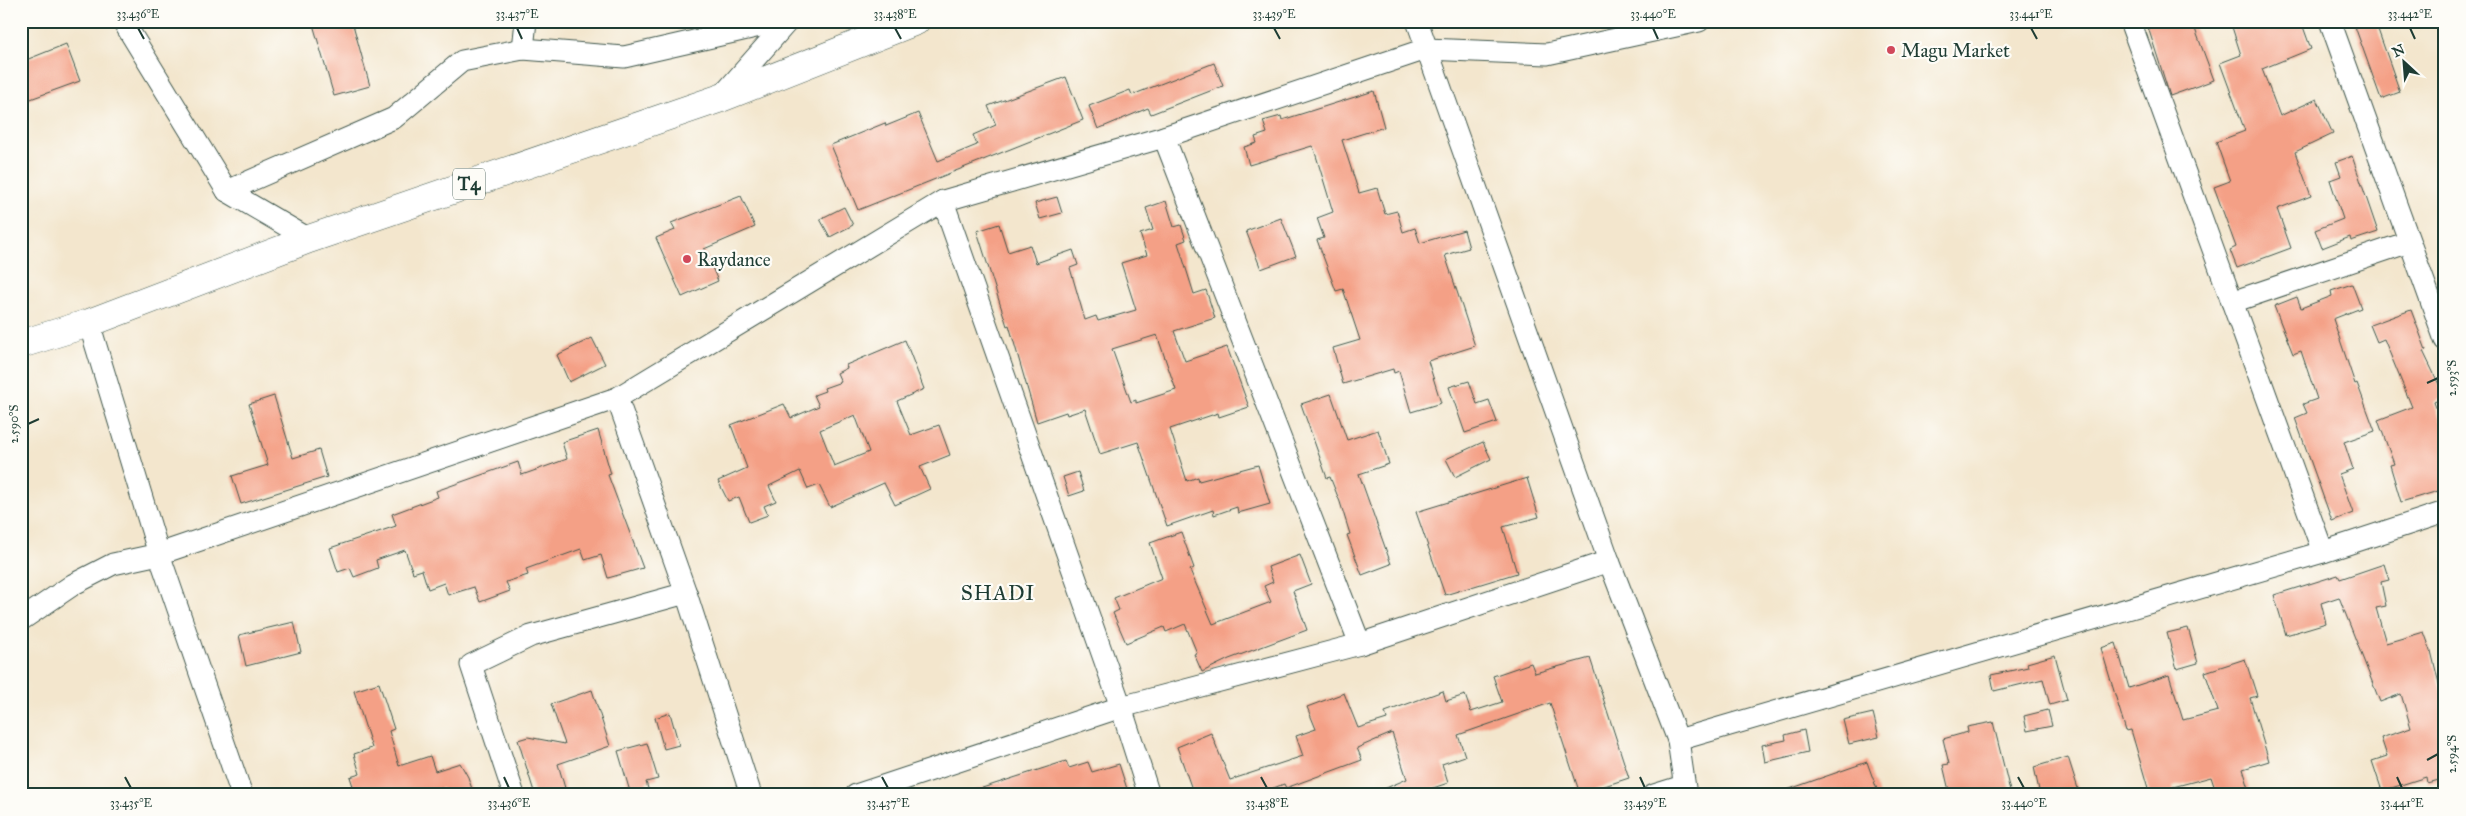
<svg xmlns="http://www.w3.org/2000/svg" width="2466" height="816" viewBox="0 0 2466 816" font-family="'IM FELL Great Primer',serif">
<style>
.building{fill:#f4a086;fill-rule:evenodd}
.lines{fill:none;stroke-linecap:round;stroke-linejoin:round}
.minor-casing{stroke:#3f564b;stroke-width:23}
.trunk-casing{stroke:#3f564b;stroke-width:29}
.minor{stroke:#fff;stroke-width:21}
.trunk{stroke:#fff;stroke-width:28}
.ticks{fill:none;stroke:#1f3d34;stroke-width:2}
.poi-dot{fill:#d1495b;stroke:#fdfcf7;stroke-width:2}
.labels{text-anchor:middle;dominant-baseline:central;stroke-width:4.5;stroke-linejoin:round;paint-order:stroke}
.shield{fill:#fdfcf7;stroke:#62766e;stroke-width:1}
.shield-label{font-size:18px;font-weight:bold;fill:#1f3d34}
.poi-label{font-size:19px;fill:#1f3d34;stroke:#fdfcf7;text-anchor:start}
.quarter-label{font-size:21px;letter-spacing:1px;fill:#1f3d34;stroke:#fdfcf7}
.neatline{fill:none;stroke:#1f3d34;stroke-width:2}
.ticks-label{font-size:12px;text-anchor:middle;fill:#1f3d34}
</style>
<rect width="100%" height="100%" fill="#fdfcf7"/>
<filter id="ink" filterUnits="userSpaceOnUse"><feTurbulence type="fractalNoise" baseFrequency=".02" numOctaves="2"/><feDisplacementMap in="SourceGraphic" scale="10" xChannelSelector="R" yChannelSelector="G"/><feConvolveMatrix kernelMatrix="1 2 1 2 8 2 1 2 1" color-interpolation-filters="sRGB"/></filter>
<filter id="wash" filterUnits="userSpaceOnUse"><feTurbulence type="fractalNoise" baseFrequency=".0096" numOctaves="4" result="noise"/><feDisplacementMap in="SourceGraphic" scale="20" xChannelSelector="R" yChannelSelector="G"/><feGaussianBlur stdDeviation="1.12" result="paint"/><feColorMatrix in="noise" values="0 0 0 0 0 0 0 0 0 0 0 0 0 0 0 0 0 1.4 0 .05"/><feComposite in="paint" operator="in"/></filter>
<g filter="url(#wash)">
<rect width="100%" height="100%" fill="#f3e6cd"/>
<g id="blocks">
<g class="building">
<polygon points="312,21 352,21 370,86 334,96"/>
<polygon points="2146,21 2192,21 2214,80 2170,96"/>
<polygon points="2248,21 2301,21 2311,49 2262,69 2280,116 2317,99 2333,134 2295,152 2311,196 2277,209 2291,248 2237,268 2230,250 2236,247 2214,187 2230,181 2216,142 2245,131 2220,63 2241,55 2232,27"/>
<polygon points="2353,21 2375,21 2400,92 2381,99"/>
<polygon points="66,44 80,81 25,101 21,91 21,62"/>
<polygon points="1214,63 1223,86 1151,114 1148,108 1098,129 1089,106 1130,90 1132,95"/>
<polygon points="1066,77 1083,120 858,210 831,145 885,123 886,126 918,113 938,161 977,145 973,135 996,125 988,106"/>
<polygon points="1374,91 1384,127 1342,140 1359,193 1377,188 1385,214 1397,211 1403,232 1415,228 1420,243 1464,230 1469,248 1445,255 1475,346 1428,361 1441,403 1411,412 1399,371 1394,373 1393,369 1343,384 1333,348 1360,340 1343,289 1336,291 1317,240 1324,238 1317,218 1333,212 1314,149 1312,146 1249,165 1244,147 1257,143 1255,137 1267,133 1263,121 1281,116 1282,120"/>
<polygon points="2352,156 2378,232 2351,241 2350,237 2322,248 2315,230 2343,219 2330,180 2341,176 2336,162"/>
<polygon points="741,196 755,227 704,249 718,281 682,297 656,238 675,230 671,223"/>
<polygon points="1057,197 1062,213 1040,219 1035,203"/>
<path d="M 1166,201 L 1174,227 L 1181,225 L 1186,240 L 1178,243 L 1194,294 L 1206,290 L 1215,318 L 1174,331 L 1185,361 L 1227,347 L 1249,407 L 1219,417 L 1218,413 L 1170,429 L 1187,481 L 1198,477 L 1199,481 L 1258,465 L 1270,504 L 1238,513 L 1237,507 L 1214,515 L 1213,510 L 1167,526 L 1138,442 L 1100,454 L 1085,409 L 1067,415 L 1066,412 L 1037,422 L 1009,325 L 1007,326 L 977,231 L 999,224 L 1008,252 L 1030,245 L 1036,263 L 1073,250 L 1078,265 L 1070,268 L 1085,320 L 1096,316 L 1098,321 L 1136,310 L 1121,263 L 1147,255 L 1140,234 L 1153,230 L 1146,208 ZM 1157,335 L 1176,390 L 1136,403 L 1136,400 L 1131,402 L 1112,349 Z"/>
<polygon points="844,207 853,225 830,237 820,219"/>
<polygon points="1281,218 1296,256 1261,269 1246,231"/>
<polygon points="2352,284 2361,308 2333,319 2355,384 2357,383 2375,431 2344,442 2353,469 2339,474 2353,513 2332,521 2295,418 2307,413 2303,404 2317,399 2301,351 2293,354 2274,306 2297,297 2301,308 2332,296 2331,291"/>
<polygon points="2411,310 2426,350 2423,351 2445,397 2434,402 2445,432 2445,489 2401,502 2390,465 2394,464 2378,420 2412,407 2384,339 2377,342 2370,325"/>
<polygon points="592,338 605,364 569,382 557,355"/>
<path d="M 905,340 L 924,389 L 897,401 L 911,435 L 939,425 L 950,455 L 920,467 L 930,489 L 895,505 L 884,483 L 830,507 L 819,485 L 808,489 L 800,471 L 769,486 L 776,501 L 764,506 L 768,515 L 749,522 L 739,497 L 728,501 L 718,481 L 747,468 L 731,425 L 784,404 L 791,418 L 819,406 L 814,395 L 825,391 L 824,388 L 841,382 L 837,373 L 847,368 L 846,365 ZM 855,415 L 869,452 L 834,466 L 820,430 Z"/>
<polygon points="1469,381 1477,404 1489,400 1497,422 1465,433 1449,387"/>
<polygon points="1331,394 1347,440 1378,430 1389,464 1359,474 1391,564 1362,575 1347,535 1350,534 1340,502 1330,477 1327,478 1301,404"/>
<polygon points="274,396 293,458 319,450 327,477 241,504 232,476 268,465 249,404"/>
<polygon points="598,430 611,474 608,475 643,568 608,578 601,555 585,560 581,549 526,569 528,575 506,582 510,591 480,602 474,587 448,595 444,583 428,589 422,570 413,573 405,550 376,560 378,568 354,577 350,568 338,572 330,548 396,526 392,514 438,497 436,491 518,462 522,475 567,459 562,442"/>
<polygon points="1483,442 1491,459 1455,477 1446,459"/>
<polygon points="1078,472 1084,491 1069,496 1063,477"/>
<polygon points="1527,478 1539,517 1503,527 1517,573 1445,595 1416,512"/>
<polygon points="1181,532 1194,568 1190,570 1213,624 1271,602 1264,586 1273,582 1268,567 1300,555 1311,584 1293,591 1307,630 1229,659 1202,672 1194,654 1197,653 1185,624 1166,632 1164,627 1126,643 1113,613 1119,610 1114,598 1162,578 1150,543"/>
<polygon points="2384,564 2389,580 2381,582 2386,606 2376,608 2386,643 2424,632 2431,651 2445,708 2445,778 2427,783 2426,777 2382,791 2372,761 2387,756 2381,738 2411,728 2401,694 2380,702 2339,597 2321,603 2326,623 2286,635 2274,595 2338,575 2340,579"/>
<polygon points="294,622 301,652 246,666 239,635"/>
<polygon points="2188,628 2198,663 2177,669 2167,633"/>
<polygon points="2116,643 2129,688 2169,675 2183,720 2218,711 2205,672 2245,659 2257,696 2250,698 2269,761 2243,769 2251,795 2217,795 2211,777 2173,787 2174,792 2150,795 2131,730 2126,731 2101,648"/>
<polygon points="2055,655 2067,700 2050,705 2043,679 1994,691 1991,675 2028,667 2027,663"/>
<polygon points="1590,658 1629,778 1580,794 1550,703 1458,735 1465,756 1442,764 1448,783 1427,790 1429,795 1370,795 1407,779 1392,733 1357,748 1362,760 1286,788 1284,784 1255,795 1194,795 1177,747 1211,733 1230,780 1303,756 1296,736 1316,729 1307,707 1344,693 1358,728 1387,719 1385,712 1443,691 1446,701 1465,695 1471,712 1502,702 1493,676 1531,663 1535,673"/>
<polygon points="379,683 394,729 389,731 399,766 430,756 435,771 460,763 468,777 474,795 444,795 442,788 421,795 356,795 350,777 360,774 354,754 372,748 354,691"/>
<polygon points="592,690 610,746 558,764 567,795 535,795 518,740 528,737 565,744 551,704"/>
<polygon points="2048,710 2052,726 2027,731 2024,716"/>
<polygon points="670,713 679,745 664,749 655,718"/>
<polygon points="1873,713 1879,737 1849,744 1843,720"/>
<polygon points="1993,722 2011,795 1950,795 1943,765 1949,764 1943,739 1968,732 1967,727"/>
<polygon points="1804,730 1808,752 1765,762 1762,745 1786,740 1785,735"/>
<polygon points="647,743 658,779 646,782 650,795 631,795 618,751"/>
<polygon points="2068,757 2080,795 2040,795 2034,767"/>
<polygon points="1066,761 1069,768 1088,762 1092,772 1119,764 1129,795 973,795 973,791"/>
<polygon points="1867,762 1879,795 1782,795 1781,792"/>
</g>
</g>
</g>
<g filter="url(#ink)">
<use href="#blocks" fill-opacity="0" stroke="#3f564b" stroke-width="1"/>
<g class="lines">
<defs>
<g id="minor">
<polyline points="123,21 227,191 309,239"/>
<polyline points="1417,21 1609,561 1678,740 1686,795"/>
<polyline points="2130,21 2323,552"/>
<polyline points="2330,21 2445,340"/>
<polyline points="523,49 526,21"/>
<polyline points="722,96 788,21"/>
<polyline points="1164,137 1360,644"/>
<polyline points="227,191 394,118 462,61 523,49 624,57 760,26 769,21"/>
<polyline points="943,201 1121,707 1149,795"/>
<polyline points="2232,302 2409,242"/>
<polyline points="89,323 159,554 242,795"/>
<polyline points="617,398 686,593 751,795"/>
<polyline points="21,620 74,584 113,564 159,554 617,398 943,201 1164,137 1426,49 1547,54 1699,21"/>
<polyline points="1678,740 2323,552 2445,512"/>
<polyline points="514,795 471,665 531,636 686,593"/>
<polyline points="856,795 1121,707 1360,644 1609,561"/>
<polyline points="1654,795 1683,786"/>
</g>
<polyline id="trunk" points="21,344 89,323 309,239 721,98 916,21"/>
</defs>
<use href="#minor" class="minor-casing"/>
<use href="#trunk" class="trunk-casing"/>
<use href="#minor" class="minor"/>
<use href="#trunk" class="trunk"/>
</g>
</g>
<path class="ticks" d="M 138,28 L 144,39M 517,28 L 522,39M 895,28 L 901,39M 1274,28 L 1280,39M 1653,28 L 1658,39M 2031,28 L 2037,39M 2410,28 L 2415,39M 2427,383 L 2438,378M 28,424 L 39,419M 2427,760 L 2438,754M 125,777 L 131,788M 504,777 L 509,788M 882,777 L 888,788M 1261,777 L 1267,788M 1640,777 L 1645,788M 2018,777 L 2024,788M 2397,777 L 2402,788"/>
<g class="poi-dot">
<circle cx="1891" cy="50" r="5"/>
<circle cx="687" cy="259" r="5"/>
</g>
<g class="labels">
<rect class="shield" x="453" y="168.5" width="32" height="31" rx="4"/>
<g class="shield-label">
<text x="469" y="184">T4</text>
</g>
<g class="poi-label">
<text x="1901" y="50">Magu Market</text>
<text x="697" y="259">Raydance</text>
</g>
<g class="quarter-label">
<text x="998" y="593">SHADI</text>
</g>
</g>
<rect width="2466" height="816" fill="none" stroke="#fdfcf7" stroke-width="55"/>
<g transform="translate(2404 62) rotate(334)" stroke="#fdfcf7" stroke-width="4" paint-order="stroke">
<path d="M0-4L9 19L0 12L-9 19Z" fill="#1f3d34"/>
<text y="-8" font-size="14" font-weight="bold" text-anchor="middle" fill="#1f3d34">N</text>
</g>
<rect x="28" y="28" width="2410" height="760" class="neatline"/>
<g class="ticks-label">
<text x="138" y="18">33.436°E</text>
<text x="517" y="18">33.437°E</text>
<text x="895" y="18">33.438°E</text>
<text x="1274" y="18">33.439°E</text>
<text x="1653" y="18">33.440°E</text>
<text x="2031" y="18">33.441°E</text>
<text x="2410" y="18">33.442°E</text>
<text transform="translate(2452 378) rotate(-90)" y="4">2.593°S</text>
<text transform="translate(14 424) rotate(-90)" y="4">2.590°S</text>
<text transform="translate(2452 754) rotate(-90)" y="4">2.594°S</text>
<text x="131" y="807">33.435°E</text>
<text x="509" y="807">33.436°E</text>
<text x="888" y="807">33.437°E</text>
<text x="1267" y="807">33.438°E</text>
<text x="1645" y="807">33.439°E</text>
<text x="2024" y="807">33.440°E</text>
<text x="2402" y="807">33.441°E</text>
</g>
</svg>
